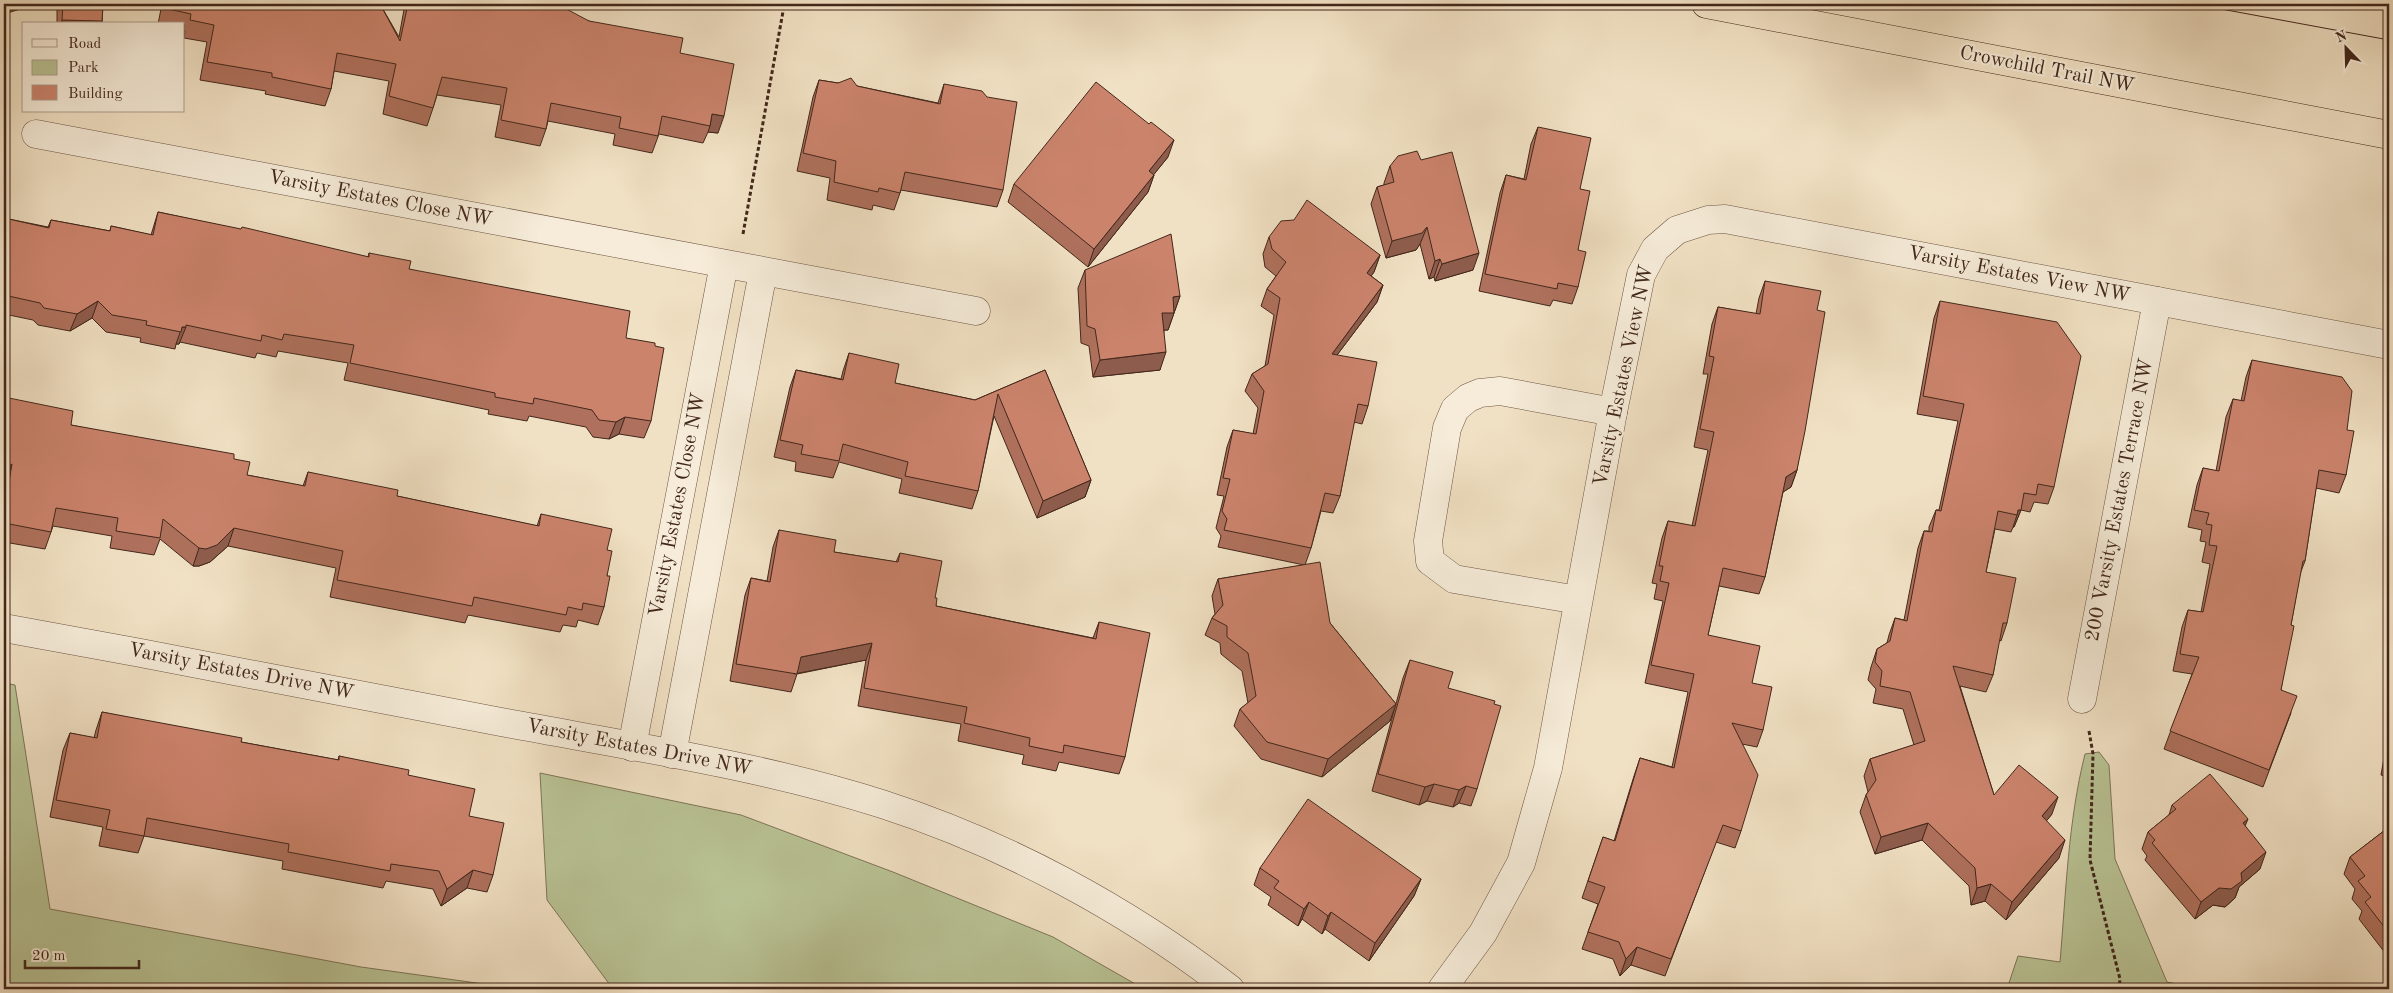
<svg xmlns="http://www.w3.org/2000/svg" width="2393" height="993" viewBox="0 0 2393 993" font-family="'Old Standard TT',serif">
<style>
.green{fill:#b9c395;stroke:#7e7558}
.lines{fill:none;stroke-linecap:round;stroke-linejoin:round}
.minor-casing{stroke:#6e5645;stroke-width:29}
.highway-casing{stroke:#42271b;stroke-width:29}
.path{stroke:#42271b;stroke-width:3;stroke-dasharray:4 2.5;stroke-linecap:butt}
.minor{stroke:#f6ecd9;stroke-width:28}
.highway{stroke:#f1e1c4;stroke-width:28}
.tram{stroke:#42271b;stroke-width:1}
.wall{fill:#af715d;stroke:#42271b}
.shaded-wall{fill:#8e5c4c;stroke:#42271b}
.building{fill:#cb836c;stroke:#42271b}
.labels{text-anchor:middle;dominant-baseline:central;stroke-width:4.5;stroke-linejoin:round;paint-order:stroke}
.street-label{font-size:20px;fill:#42271b;stroke:#f6ecd9}
</style>
<rect width="100%" height="100%" fill="#f1e1c4"/>
<filter id="stains"><feTurbulence type="fractalNoise" baseFrequency=".004" numOctaves="4"/><feColorMatrix values="0 0 0 0 .2 0 0 0 0 .09 0 0 0 0 .02 0 0 0 .5 -.17"/></filter>
<radialGradient id="worn" r=".72"><stop offset=".6" stop-color="#630" stop-opacity="0"/><stop offset="1" stop-color="#630" stop-opacity=".3"/></radialGradient>
<g class="green">
<polygon points="4,683 15,685 50,909 361,967 520,989 4,989"/>
<path d="M 2099,752 L 2109,765 L 2115,859 L 2167,982 L 2202,989 L 2007,989 L 2018,956 L 2060,962 C 2066,893 2068,822 2085,754 Z"/>
<polygon points="540,773 741,815 893,872 1053,937 1144,989 613,989 547,900"/>
</g>
<g class="lines">
<defs>
<g id="minor">
<polyline points="36,134 976,311"/>
<polyline points="1578,600 1454,579 1430,561 1428,541 1447,428 1455,409 1468,398 1480,393 1500,391 1613,412"/>
<path d="M 4,628 C 170,658 336,690 501,722 C 629,746 758,765 882,804 C 1006,844 1127,909 1230,989"/>
<polyline points="2082,699 2157,301"/>
<polyline points="632,747 724,264"/>
<polyline points="672,754 763,272"/>
<polyline points="1442,989 1483,933 1521,863 1548,768 1613,412 1641,275 1655,249 1677,230 1708,220 1725,219 2389,345"/>
</g>
<polyline id="highway" points="1706,4 2389,135"/>
</defs>
<use href="#minor" class="minor-casing"/>
<use href="#highway" class="highway-casing"/>
<g class="path">
<polyline points="743,234 784,6"/>
<polyline points="2089,731 2093,754 2090,860 2120,979 2119,989"/>
</g>
<use href="#minor" class="minor"/>
<use href="#highway" class="highway"/>
<polyline class="tram" points="2194,4 2389,40"/>
</g>
<g class="wall">
<polygon points="57,4 103,4 102,24 57,24"/>
<polygon points="162,4 380,4 399,37 405,4 530,4 589,21 680,53 718,133 708,132 703,143 659,134 652,153 613,145 615,134 548,121 546,129 540,146 495,137 501,105 437,95 433,108 427,126 383,114 389,81 334,71 331,89 325,106 265,94 266,91 200,80 207,42 184,38 185,31 184,31 184,24 158,24"/>
<polygon points="819,80 857,86 938,103 944,84 1003,190 997,207 901,190 894,210 873,205 872,210 827,200 830,178 797,171 813,97"/>
<polygon points="1538,127 1580,189 1578,250 1578,287 1572,304 1553,300 1550,306 1479,291 1500,193 1506,175 1524,179 1531,144"/>
<polygon points="1168,157 1153,175 1154,175 1148,192 1088,267 1008,202 1014,184"/>
<polygon points="1390,166 1473,270 1435,281 1434,277 1429,279 1420,244 1416,250 1386,258 1371,204 1377,187 1384,185 1384,183"/>
<polygon points="158,212 368,257 369,253 409,269 626,338 651,421 644,438 619,434 609,439 593,437 586,427 529,416 527,421 488,414 489,410 344,380 348,363 278,351 276,357 257,353 255,358 180,342 179,344 176,344 175,349 140,342 141,338 106,332 92,318 70,331 38,325 33,320 4,314 4,218 48,227 51,220 110,231 111,226 151,235"/>
<polygon points="1269,237 1380,255 1374,272 1371,276 1383,285 1377,302 1337,355 1368,406 1362,424 1354,422 1340,496 1333,513 1321,511 1311,548 1305,565 1330,623 1396,704 1390,721 1322,777 1261,759 1234,726 1240,709 1248,703 1242,671 1221,654 1220,643 1205,635 1212,618 1215,614 1212,596 1218,579 1304,565 1218,547 1221,536 1216,528 1224,496 1217,495 1227,447 1233,430 1253,434 1258,408 1245,391 1252,374 1265,366 1274,315 1261,306 1267,289 1276,276 1265,267 1263,254"/>
<polygon points="1085,270 1180,296 1168,330 1164,330 1160,370 1093,377 1089,346 1081,343 1078,288"/>
<polygon points="1765,281 1817,310 1797,470 1791,487 1783,492 1765,577 1759,594 1719,586 1708,635 1752,683 1763,730 1757,747 1742,744 1741,831 1735,848 1716,842 1665,976 1631,965 1620,976 1613,959 1582,949 1598,904 1582,898 1603,837 1614,841 1634,776 1640,758 1672,767 1688,692 1645,683 1663,601 1654,599 1657,584 1652,583 1662,538 1668,521 1692,526 1708,450 1694,447 1708,374 1703,374 1712,324 1718,307 1756,314 1759,298"/>
<polygon points="1940,301 2054,487 2048,504 2034,502 2030,512 2021,510 2014,527 2013,527 2011,532 1995,529 1986,572 2007,623 2001,641 1999,640 1993,675 1986,692 1960,686 1994,795 2052,814 2046,821 2059,858 2006,920 1985,901 1971,905 1969,886 1922,840 1875,854 1860,812 1866,795 1868,792 1864,776 1870,759 1914,745 1903,709 1873,703 1876,689 1868,680 1871,667 1877,649 1887,643 1889,635 1895,618 1904,620 1918,548 1924,531 1929,531 1929,527 1936,510 1939,510 1958,421 1917,414 1934,318"/>
<polygon points="849,353 895,383 975,400 1045,370 1091,480 1085,497 1037,518 994,416 978,491 972,509 899,493 902,479 839,462 833,478 795,471 796,462 774,457 790,387 796,370 841,379 843,371"/>
<polygon points="2252,360 2347,430 2346,475 2339,493 2316,488 2305,561 2300,574 2291,625 2281,690 2291,713 2263,787 2164,749 2192,674 2173,671 2182,627 2188,610 2201,612 2210,564 2202,562 2206,542 2200,541 2202,530 2188,527 2197,485 2203,468 2216,471 2226,417 2233,399 2241,401 2246,377"/>
<polygon points="4,397 71,425 234,459 247,475 303,486 308,472 397,496 537,526 541,514 607,550 607,576 604,607 598,625 578,620 576,627 563,625 560,632 468,615 465,623 330,597 336,568 228,546 210,562 199,566 193,566 160,539 154,555 110,548 112,536 53,526 51,532 45,549 4,542 4,492 6,482"/>
<polygon points="779,530 834,552 896,562 900,553 935,598 936,606 1093,638 1099,622 1125,757 1119,774 1059,762 1056,771 1022,764 1024,755 958,741 961,724 858,706 866,660 797,674 791,692 730,681 745,595 751,578 767,581 773,547"/>
<polygon points="1410,660 1448,688 1477,789 1471,806 1459,803 1453,807 1427,801 1419,805 1372,791 1403,678"/>
<polygon points="102,712 241,742 338,760 339,756 408,775 469,816 493,875 487,892 467,888 441,906 433,889 386,881 383,888 282,869 283,861 144,836 138,853 99,846 103,827 50,817 63,750 70,733 94,738 96,730"/>
<polygon points="2389,730 2389,777 2381,775"/>
<polygon points="2172,805 2245,826 2260,869 2239,887 2235,898 2225,907 2213,905 2195,919 2145,860 2147,856 2142,849 2148,832 2169,815"/>
<polygon points="2389,827 2389,958 2359,919 2362,911 2352,899 2355,889 2344,874 2350,857"/>
<polygon points="1260,868 1421,879 1414,896 1369,961 1325,929 1322,934 1302,919 1298,926 1268,905 1271,897 1254,885"/>
</g>
<g class="shaded-wall">
<polygon points="4,4 30,4 30,6 4,14"/>
<polygon points="62,20 102,21 102,24 61,24"/>
<polygon points="712,114 724,116 718,133 708,132 710,126"/>
<polygon points="1174,140 1168,157 1143,188 1149,171"/>
<polygon points="1154,175 1148,192 1088,267 1094,249"/>
<polygon points="1427,227 1420,244 1416,250 1386,258 1392,241"/>
<polygon points="1479,253 1473,270 1435,281 1442,264"/>
<polygon points="1380,255 1374,272 1360,291 1367,273"/>
<polygon points="1440,259 1434,277 1429,279 1435,261"/>
<polygon points="1383,285 1377,302 1325,371 1332,354"/>
<polygon points="1180,296 1168,330 1156,330 1162,313 1173,297"/>
<polygon points="98,301 92,318 70,331 77,314"/>
<polygon points="182,327 186,327 179,344 176,344"/>
<polygon points="1166,352 1160,370 1093,377 1100,360"/>
<polygon points="625,417 619,434 609,439 616,422"/>
<polygon points="12,464 6,482 4,483 4,469"/>
<polygon points="1797,470 1791,487 1780,494 1786,477"/>
<polygon points="1091,480 1085,497 1037,518 1043,501"/>
<polygon points="2018,510 2021,510 2014,527 2013,527 2017,515"/>
<polygon points="234,528 228,546 210,562 199,566 193,566 199,548"/>
<polygon points="872,643 866,660 794,674 801,657"/>
<polygon points="1396,704 1390,721 1322,777 1328,759"/>
<polygon points="1434,784 1427,801 1419,805 1425,787"/>
<polygon points="1466,786 1459,803 1453,807 1459,790"/>
<polygon points="2058,797 2052,814 2036,834 2042,816"/>
<polygon points="2248,819 2241,836 2243,823"/>
<polygon points="1928,823 1922,840 1875,854 1881,837"/>
<polygon points="2065,840 2059,858 2006,920 2012,902"/>
<polygon points="2266,852 2260,869 2239,887 2235,898 2225,907 2213,905 2195,919 2201,902 2219,888 2241,873"/>
<polygon points="473,870 467,888 441,906 447,889"/>
<polygon points="1421,879 1414,896 1369,961 1375,943"/>
<polygon points="1991,884 1985,901 1971,905 1977,888"/>
<polygon points="1309,902 1302,919 1298,926 1304,909"/>
<polygon points="1331,912 1325,929 1322,934 1328,916"/>
<polygon points="1637,947 1631,965 1620,976 1626,959"/>
</g>
<g class="building">
<polygon points="63,4 103,4 102,21 62,20"/>
<polygon points="164,4 380,4 400,41 408,4 530,4 544,5 546,4 557,4 589,21 683,38 680,53 734,64 724,116 712,114 710,126 662,116 658,136 619,128 621,117 551,103 546,129 501,120 507,88 442,77 433,108 389,96 396,64 337,53 331,89 272,77 272,73 207,62 214,25 190,20 191,14 164,8"/>
<polygon points="851,78 857,86 940,104 944,84 982,91 987,97 1017,102 1003,190 905,172 900,193 879,188 878,192 834,182 836,161 803,153 819,80 838,83"/>
<polygon points="1096,82 1149,124 1151,122 1174,140 1149,171 1154,175 1094,249 1014,184"/>
<polygon points="1538,127 1591,138 1580,189 1590,191 1578,250 1586,252 1578,287 1558,283 1557,289 1485,274 1506,175 1526,180"/>
<polygon points="1417,151 1421,160 1452,152 1479,253 1442,264 1440,259 1435,261 1427,227 1422,233 1392,241 1377,187 1394,182 1390,166 1398,156"/>
<polygon points="1307,200 1380,255 1367,273 1383,285 1332,354 1377,362 1368,406 1358,404 1340,496 1325,493 1311,548 1224,530 1227,519 1222,511 1230,479 1223,478 1233,430 1256,434 1264,391 1252,374 1268,364 1280,298 1267,289 1286,262 1272,249 1269,237 1281,221 1294,220"/>
<polygon points="158,212 241,229 242,227 369,257 369,253 411,261 409,269 630,311 626,338 655,343 655,346 664,348 651,421 625,417 616,422 599,420 592,410 534,398 533,404 495,397 495,393 350,363 354,345 284,334 282,340 262,335 261,341 186,325 186,327 182,327 181,332 146,325 147,321 112,315 98,301 77,314 44,308 40,303 4,295 4,218 49,228 51,220 110,231 111,226 153,235"/>
<polygon points="1171,234 1180,296 1173,297 1174,313 1162,313 1166,352 1100,360 1095,329 1087,326 1085,270"/>
<polygon points="1765,281 1821,291 1817,310 1825,312 1805,431 1797,470 1786,477 1765,577 1723,568 1708,635 1760,646 1752,683 1772,687 1763,730 1732,723 1758,775 1741,831 1723,825 1671,959 1637,947 1626,959 1619,942 1588,932 1605,887 1588,881 1603,837 1615,841 1640,758 1674,768 1694,674 1651,665 1669,583 1660,581 1663,566 1659,566 1668,521 1695,526 1714,432 1700,429 1714,357 1709,356 1718,307 1760,314"/>
<polygon points="1940,301 2057,322 2081,356 2054,487 2038,484 2036,495 2024,493 2021,510 2018,510 2017,515 1998,511 1986,572 2016,578 2007,623 2003,623 1993,675 1953,666 1994,795 2019,765 2058,797 2042,816 2065,840 2012,902 1991,884 1977,888 1975,868 1928,823 1881,837 1866,795 1876,780 1870,759 1925,741 1910,692 1880,686 1882,671 1875,662 1877,649 1890,641 1895,618 1907,621 1924,531 1932,532 1936,510 1941,511 1964,404 1923,396"/>
<polygon points="849,353 899,364 895,383 975,400 1045,370 1091,480 1043,501 998,394 978,491 905,476 908,462 843,444 839,461 801,454 803,445 780,440 796,370 843,380"/>
<polygon points="2252,360 2342,377 2352,391 2347,430 2354,431 2346,475 2319,470 2305,561 2303,561 2291,625 2294,626 2281,690 2297,696 2269,770 2170,731 2199,657 2180,654 2188,610 2203,612 2217,546 2209,545 2212,525 2206,524 2209,513 2194,510 2203,468 2219,471 2233,399 2244,401"/>
<polygon points="4,397 73,411 71,425 234,454 234,459 250,462 247,475 305,486 308,472 398,490 397,496 539,526 541,514 612,529 607,550 612,551 607,576 610,576 604,607 583,603 582,610 568,607 566,615 474,597 472,606 337,580 343,551 234,528 217,545 206,549 199,548 163,519 160,538 116,531 118,518 56,508 51,532 4,523 4,512 12,464 4,469"/>
<polygon points="779,530 836,540 834,552 898,562 900,553 942,561 935,598 937,598 936,606 1096,639 1099,622 1150,633 1125,757 1064,745 1063,753 1029,746 1030,738 964,723 967,707 864,688 872,643 801,657 797,674 736,664 751,578 770,582"/>
<polygon points="1320,562 1330,623 1396,704 1328,759 1267,742 1240,709 1256,696 1248,653 1227,637 1227,626 1212,618 1223,605 1218,579"/>
<polygon points="1410,660 1453,672 1448,688 1495,701 1494,704 1501,706 1477,789 1466,786 1459,790 1434,784 1425,787 1378,774"/>
<polygon points="102,712 242,738 241,742 339,760 339,756 409,770 408,775 475,789 469,816 504,823 493,875 473,870 447,889 439,871 391,864 390,871 288,852 289,844 147,818 144,836 106,829 110,810 56,800 70,733 97,738"/>
<polygon points="2389,746 2389,758 2387,758"/>
<polygon points="2210,774 2248,819 2243,823 2266,852 2241,873 2242,881 2231,889 2219,888 2201,902 2152,843 2155,840 2148,832 2176,809 2172,805"/>
<polygon points="1308,799 1421,879 1375,943 1331,912 1328,916 1309,902 1304,909 1274,888 1279,881 1260,868"/>
<polygon points="2389,827 2389,933 2365,902 2371,897 2358,881 2365,876 2350,857"/>
</g>
<g class="labels">
<g class="street-label">
<text transform="translate(2047 70) rotate(11)">Crowchild Trail NW</text>
<text transform="translate(380 199) rotate(11)">Varsity Estates Close NW</text>
<text transform="translate(2019 275) rotate(11)">Varsity Estates View NW</text>
<text transform="translate(1624 376) rotate(-78)">Varsity Estates View NW</text>
<text transform="translate(2120 500) rotate(-79)">200 Varsity Estates Terrace NW</text>
<text transform="translate(678 505) rotate(-79)">Varsity Estates Close NW</text>
<text transform="translate(241 672) rotate(11)">Varsity Estates Drive NW</text>
<text transform="translate(639 748) rotate(11)">Varsity Estates Drive NW</text>
</g>
</g>
<rect width="2393" height="993" fill="none" stroke="#f1e1c4" stroke-width="20"/>
<rect x="5" y="5" width="2383" height="983" fill="none" stroke="#42271b" stroke-width="2.5"/>
<rect x="10" y="10" width="2373" height="973" fill="none" stroke="#42271b"/>
<rect x="22" y="22" width="162" height="90" fill="#f6ecd9" stroke="#ae9d8d"/>
<rect x="32" y="39" width="25" height="8" fill="#f6ecd9" stroke="#ae9d8d"/>
<text x="68" y="48" font-size="15" fill="#42271b">Road</text>
<rect x="32" y="60" width="25" height="15" fill="#b9c395" stroke="#ae9d8d"/>
<text x="68" y="72" font-size="15" fill="#42271b">Park</text>
<rect x="32" y="85" width="25" height="15" fill="#cb836c" stroke="#ae9d8d"/>
<text x="68" y="98" font-size="15" fill="#42271b">Building</text>
<g transform="translate(2346 48) rotate(337)" stroke="#f6ecd9" stroke-width="4" paint-order="stroke">
<path d="M0-4L9 19L0 12L-9 19Z" fill="#42271b"/>
<text y="-8" font-size="14" font-weight="bold" text-anchor="middle" fill="#42271b">N</text>
</g>
<path d="M25 960v8h114v-8" fill="none" stroke="#42271b" stroke-width="2.5"/>
<text x="32" y="960" font-size="15" fill="#42271b" stroke="#f6ecd9" stroke-width="4" paint-order="stroke">20 m</text>
<rect width="100%" height="100%" filter="url(#stains)"/>
<rect width="100%" height="100%" fill="url(#worn)"/>
</svg>
